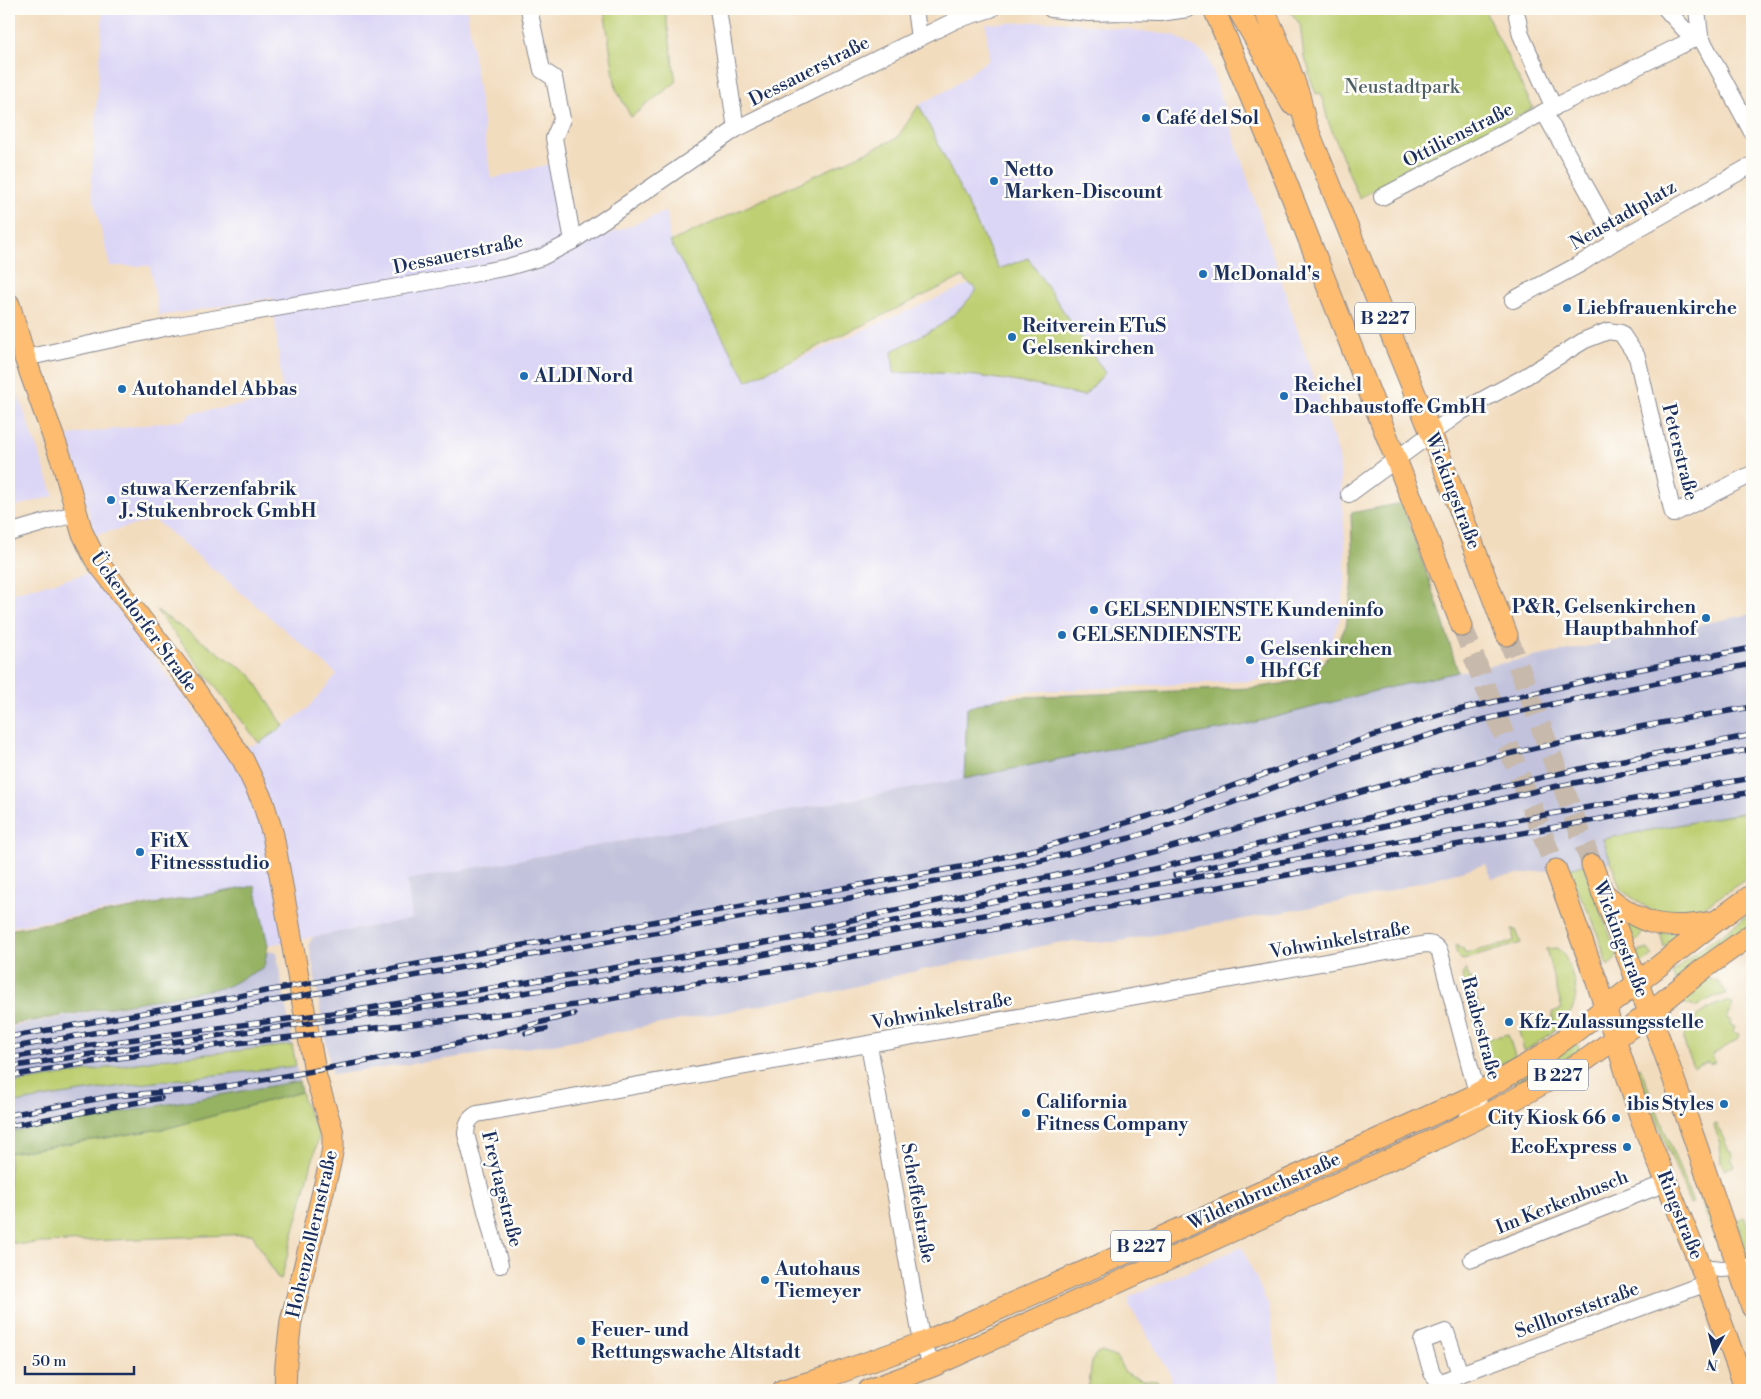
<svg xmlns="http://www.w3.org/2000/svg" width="1761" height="1399" viewBox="0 0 1761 1399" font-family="'Libre Bodoni',serif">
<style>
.built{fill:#dcd6f6}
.industrial{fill:#c2c2dc}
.green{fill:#bdcf72;stroke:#6c7f68}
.forest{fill:#96b264;stroke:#587061}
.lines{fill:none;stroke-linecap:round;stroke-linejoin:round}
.major-tunnel{stroke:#c7b9ab;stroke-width:21;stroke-dasharray:21 11;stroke-linecap:butt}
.minor-casing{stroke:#86868e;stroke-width:18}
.major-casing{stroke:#86868e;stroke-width:23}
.minor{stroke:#fff;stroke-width:16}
.major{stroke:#fdbc6f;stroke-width:21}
.rail-casing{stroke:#1b2f5e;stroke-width:5.5}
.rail{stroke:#fdfcf7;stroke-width:4;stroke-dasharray:11;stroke-linecap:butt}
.poi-dot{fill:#1f6fb2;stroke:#fdfcf7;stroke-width:2}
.labels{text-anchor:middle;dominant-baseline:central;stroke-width:5;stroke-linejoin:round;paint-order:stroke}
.shield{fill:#fdfcf7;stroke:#5f6c8c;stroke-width:1}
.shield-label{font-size:18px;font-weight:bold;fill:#1b2f5e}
.street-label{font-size:19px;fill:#1b2f5e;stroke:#fdfcf7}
.park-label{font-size:19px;fill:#4c5f64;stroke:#fdfcf7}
.poi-label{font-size:19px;font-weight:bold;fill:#1b2f5e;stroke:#fdfcf7;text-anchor:start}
</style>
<rect width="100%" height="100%" fill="#fdfcf7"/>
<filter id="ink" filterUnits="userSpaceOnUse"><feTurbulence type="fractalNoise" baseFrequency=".02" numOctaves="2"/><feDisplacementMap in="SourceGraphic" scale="10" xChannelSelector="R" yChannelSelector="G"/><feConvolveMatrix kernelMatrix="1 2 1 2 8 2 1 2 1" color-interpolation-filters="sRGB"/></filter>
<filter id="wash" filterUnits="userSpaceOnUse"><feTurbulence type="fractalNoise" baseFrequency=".0096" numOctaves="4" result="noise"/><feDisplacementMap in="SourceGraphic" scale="20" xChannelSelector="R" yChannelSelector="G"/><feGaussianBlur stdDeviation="1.12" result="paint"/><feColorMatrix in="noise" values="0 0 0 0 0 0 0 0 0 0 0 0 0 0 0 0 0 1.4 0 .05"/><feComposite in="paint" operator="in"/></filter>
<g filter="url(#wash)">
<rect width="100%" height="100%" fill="#f2dcbe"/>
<g class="built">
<polygon points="103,9 467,9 491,179 557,162 574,248 667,211 670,242 747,381 969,284 977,290 961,308 941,325 892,351 894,373 922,372 963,374 1058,390 1083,396 999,269 919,105 951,88 989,59 986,24 1056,21 1173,35 1207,55 1339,456 1345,542 1345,585 1339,622 1328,648 1316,660 1302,670 1284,677 1249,681 1016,692 967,708 964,779 407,880 412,919 268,945 255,886 9,927 9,594 90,573 226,753 259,743 284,726 307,709 337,674 155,520 95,535 68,435 184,420 191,413 283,399 273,298 159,316 150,266 110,266 91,189"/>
<polygon points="9,368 54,496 9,508"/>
<polygon points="1242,1247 1269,1307 1281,1390 1174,1390 1170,1373 1129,1305 1129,1297"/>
</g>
<g class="industrial">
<polygon points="1752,614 1752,811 1604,839 1612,862 1491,878 1486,864 1363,898 1114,942 1062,942 907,973 837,991 553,1044 332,1075 309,944 313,937 412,919 407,880 964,779 1098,751 1241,726 1379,690 1458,672"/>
<polygon points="276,951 299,1081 9,1132 9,1027 226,987 264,967 266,952"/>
</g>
<g class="green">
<polygon points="604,9 665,9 676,82 631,117 616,89"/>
<polygon points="1288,9 1484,9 1533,108 1359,198 1328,121 1321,93 1316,94 1308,72 1310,71 1304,57 1300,24"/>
<path d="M 919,105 L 999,269 L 1028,258 L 1105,373 L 1084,396 C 1022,381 958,370 894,373 L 892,351 L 941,325 L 961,308 L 977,290 L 962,277 L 747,381 L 670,242 L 897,138 Z"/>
<polygon points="156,610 251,675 284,726 259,743"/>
<polygon points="1752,811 1752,875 1695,913 1682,918 1665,919 1665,913 1649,909 1621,890 1603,839"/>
<polygon points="1584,865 1618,957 1608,966 1593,921 1566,868"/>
<polygon points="1752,912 1752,923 1676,982 1672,973 1694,954"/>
<polygon points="1621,915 1647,929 1632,944"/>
<path d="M 1512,930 L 1516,930 L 1521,943 L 1463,960 C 1457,958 1456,952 1455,946 L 1458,945 L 1459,949 L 1463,948 L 1465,954 L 1514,941 Z"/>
<polygon points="1660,932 1681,934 1664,947"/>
<path d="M 1557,948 C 1566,955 1568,964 1572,974 C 1587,1014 1554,1033 1524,1051 L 1519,1031 L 1554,1022 L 1552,1012 L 1562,1009 L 1546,949 Z"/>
<polygon points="1648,949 1653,956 1640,965 1636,955 1638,952"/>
<polygon points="1466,969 1469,980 1472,979 1487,1039 1508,1034 1515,1056 1499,1065 1489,1064 1485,1060 1462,975"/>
<polygon points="1707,978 1718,982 1727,994 1714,997 1695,1007 1682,1003"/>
<path d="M 1724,1002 L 1731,1002 L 1733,1005 L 1727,1019 L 1731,1020 L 1730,1025 L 1735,1027 L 1733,1032 L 1739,1034 L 1737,1040 L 1712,1055 L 1715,1062 L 1710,1064 L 1708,1062 L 1694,1068 C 1691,1059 1684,1048 1684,1038 C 1685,1019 1709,1007 1724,1002 Z"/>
<polygon points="1577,1043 1580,1050 1556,1065 1516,1086 1514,1082"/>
<path d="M 292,1045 L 296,1066 C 200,1077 104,1086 9,1104 L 9,1084 L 161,1059 Z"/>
<polygon points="1640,1067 1693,1203 1690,1204 1645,1091 1634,1070"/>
<path d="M 301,1092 C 305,1108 313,1121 319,1136 L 281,1280 L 278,1279 L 252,1234 L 20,1244 L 9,1242 L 9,1153 L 168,1128 Z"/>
<polygon points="1717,1124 1729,1151 1731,1151 1733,1157 1731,1158 1735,1166 1724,1169 1721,1162 1720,1144 1714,1125"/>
<polygon points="1696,1171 1718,1236 1715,1238 1690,1173"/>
<polygon points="1744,1217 1752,1237 1752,1261 1746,1259 1740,1239 1739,1227 1737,1220"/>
<polygon points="1102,1352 1117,1358 1124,1371 1132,1376 1144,1380 1157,1381 1164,1390 1088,1390 1092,1362 1095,1355"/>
</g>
<g class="forest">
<polygon points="1402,503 1441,614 1458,672 1379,690 1241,726 1098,751 964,779 967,708 998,698 1251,688 1281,684 1305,678 1331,655 1346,626 1352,588 1353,572 1351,513"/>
<polygon points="255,886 268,945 264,967 226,987 9,1025 9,930"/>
<polygon points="299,1081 301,1092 168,1128 9,1153 9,1132"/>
</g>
</g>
<g filter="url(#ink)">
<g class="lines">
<g class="major-tunnel">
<polyline points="1462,626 1556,870"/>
<polyline points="1507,635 1592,865"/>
</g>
<defs>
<g id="minor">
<polyline points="529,9 542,70 554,78 562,119 554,138 573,241"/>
<polyline points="718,9 736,129"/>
<polyline points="915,9 919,38"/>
<polyline points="1051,9 1089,13 1122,12 1160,13 1188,9"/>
<polyline points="1666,9 1684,29 1700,36"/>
<polyline points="1697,9 1700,36 1752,132"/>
<polyline points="1517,16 1521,35 1554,108"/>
<polyline points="1544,112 1616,241"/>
<polyline points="1382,197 1544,112 1700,36"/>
<polyline points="1513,300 1580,264 1616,241 1752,165"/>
<polyline points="25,358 178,325 467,275 508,267 542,257 573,241 736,129 956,20 991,9"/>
<polyline points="1349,494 1462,411 1523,378 1585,340 1608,331 1621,333 1637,357 1673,514 1752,474"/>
<polyline points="9,533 77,513"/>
<polyline points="869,1045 922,1343 933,1366"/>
<polyline points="1472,1259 1666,1183"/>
<path d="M 500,1265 L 466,1134 C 467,1124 468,1119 477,1114 L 1426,944 C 1433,944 1437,946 1440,953 L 1477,1093 L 1479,1105 L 1464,1122"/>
<polyline points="1701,1267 1721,1269 1752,1267"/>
<polyline points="1460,1374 1707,1283"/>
<polyline points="1440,1383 1460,1374 1446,1332 1422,1341 1432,1373 1440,1383 1443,1390"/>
</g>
<g id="major">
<polyline points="1214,9 1281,169 1462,626"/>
<polyline points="1238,9 1292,104"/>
<polyline points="1264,9 1289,67 1299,95 1306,125 1431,433 1507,635"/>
<polyline points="9,304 25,358 63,464 82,532 95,559 190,683 243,760 263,802 273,835 316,1077 333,1133 333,1147 330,1163 291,1321 286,1364 285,1390"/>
<polyline points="1592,865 1664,1051 1752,1307"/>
<polyline points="1556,870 1597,982 1642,1122 1701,1267 1746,1390"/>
<path d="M 1602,892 C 1640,925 1663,931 1712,922"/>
<polyline points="783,1390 824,1378 922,1343 1133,1250 1469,1098 1540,1057 1577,1030 1715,922 1752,895"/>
<polyline points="869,1390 933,1366 1440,1137 1499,1108 1587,1059 1630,1028 1702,970 1752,934"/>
</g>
</defs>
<use href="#minor" class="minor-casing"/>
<use href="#major" class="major-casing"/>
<use href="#minor" class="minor"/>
<use href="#major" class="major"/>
<defs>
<g id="rail">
<polyline points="1175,875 1553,787 1752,749"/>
<path d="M 814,929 C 917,903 1023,885 1126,859 C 1222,835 1315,804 1411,778 C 1522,748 1639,726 1752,707"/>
<polyline points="526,1033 546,1029"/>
<polyline points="9,1037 966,866 1041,848 1149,816 1360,740 1445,713 1636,670 1752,648"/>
<polyline points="9,1048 839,900 1018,866 1130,838 1196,816 1351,759 1473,722 1562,702 1752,664"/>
<polyline points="9,1058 91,1045 370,1008 880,924 1132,874 1294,836 1458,796 1598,765 1752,735"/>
<polyline points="9,1067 143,1046 491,998 733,960 1752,778"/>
<polyline points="9,1076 111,1059 201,1047 494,1015 575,1005 866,954 1119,905 1752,792"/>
<polyline points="9,1115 113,1096 218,1088 440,1048 574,1014"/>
<polyline points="9,1126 161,1098"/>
</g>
</defs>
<use href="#rail" class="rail-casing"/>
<use href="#rail" class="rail"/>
</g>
</g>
<g class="poi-dot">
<circle cx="1146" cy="118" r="5"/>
<circle cx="994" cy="181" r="5"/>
<circle cx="1203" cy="274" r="5"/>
<circle cx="1567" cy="308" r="5"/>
<circle cx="1012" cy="337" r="5"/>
<circle cx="524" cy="376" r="5"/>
<circle cx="122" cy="389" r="5"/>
<circle cx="1284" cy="396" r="5"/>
<circle cx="111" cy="500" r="5"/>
<circle cx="1094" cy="610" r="5"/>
<circle cx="1706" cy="618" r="5"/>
<circle cx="1062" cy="635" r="5"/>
<circle cx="1250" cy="660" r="5"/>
<circle cx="140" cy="852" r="5"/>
<circle cx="1509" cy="1022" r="5"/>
<circle cx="1724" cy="1104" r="5"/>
<circle cx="1026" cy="1113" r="5"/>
<circle cx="1616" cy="1118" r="5"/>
<circle cx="1627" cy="1147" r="5"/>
<circle cx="765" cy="1280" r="5"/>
<circle cx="581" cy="1341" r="5"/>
</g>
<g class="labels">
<g class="shield">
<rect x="1355" y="302.5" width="60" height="31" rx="4"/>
<rect x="1528" y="1059.5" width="60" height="31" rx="4"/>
<rect x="1111" y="1230.5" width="60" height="31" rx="4"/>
</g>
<g class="shield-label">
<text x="1385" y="318">B 227</text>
<text x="1558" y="1075">B 227</text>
<text x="1141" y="1246">B 227</text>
</g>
<g class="street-label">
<text transform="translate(809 71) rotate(-27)">Dessauerstraße</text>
<text transform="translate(1458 135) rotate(-27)">Ottilienstraße</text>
<text transform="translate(1623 215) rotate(-30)">Neustadtplatz</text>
<text transform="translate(458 254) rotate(-12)">Dessauerstraße</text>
<text transform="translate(1680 452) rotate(76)">Peterstraße</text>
<text transform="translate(1453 491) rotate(69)">Wickingstraße</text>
<text transform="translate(144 622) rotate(54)">Ückendorfer Straße</text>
<text transform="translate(1621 939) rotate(69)">Wickingstraße</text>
<text transform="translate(1340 940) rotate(-10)">Vohwinkelstraße</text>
<text transform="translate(942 1011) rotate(-10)">Vohwinkelstraße</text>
<text transform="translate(1481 1028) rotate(75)">Raabestraße</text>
<text transform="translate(502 1189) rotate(76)">Freytagstraße</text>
<text transform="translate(1264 1191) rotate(-24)">Wildenbruchstraße</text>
<text transform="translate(1562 1202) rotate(-22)">Im Kerkenbusch</text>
<text transform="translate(918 1203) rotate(80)">Scheffelstraße</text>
<text transform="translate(1680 1215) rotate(68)">Ringstraße</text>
<text transform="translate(312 1234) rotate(-77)">Hohenzollernstraße</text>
<text transform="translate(1577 1310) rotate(-20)">Sellhorststraße</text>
</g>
<g class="park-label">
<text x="1402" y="87">Neustadtpark</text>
</g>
<g class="poi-label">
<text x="1156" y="118">Café del Sol</text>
<text x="1004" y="170">Netto<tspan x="1004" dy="22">Marken-Discount</tspan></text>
<text x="1213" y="274">McDonald's</text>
<text x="1577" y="308">Liebfrauenkirche</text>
<text x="1022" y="326">Reitverein ETuS<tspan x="1022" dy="22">Gelsenkirchen</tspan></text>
<text x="534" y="376">ALDI Nord</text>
<text x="1294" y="385">Reichel<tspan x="1294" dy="22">Dachbaustoffe GmbH</tspan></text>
<text x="132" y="389">Autohandel Abbas</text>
<text x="121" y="489">stuwa Kerzenfabrik<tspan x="121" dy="22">J. Stukenbrock GmbH</tspan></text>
<text x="1696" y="607" text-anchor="end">P&amp;R, Gelsenkirchen<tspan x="1696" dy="22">Hauptbahnhof</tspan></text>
<text x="1104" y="610">GELSENDIENSTE Kundeninfo</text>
<text x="1072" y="635">GELSENDIENSTE</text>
<text x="1260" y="649">Gelsenkirchen<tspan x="1260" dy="22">Hbf Gf</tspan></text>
<text x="150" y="841">FitX<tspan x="150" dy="22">Fitnessstudio</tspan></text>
<text x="1519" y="1022">Kfz-Zulassungsstelle</text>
<text x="1036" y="1102">California<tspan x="1036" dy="22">Fitness Company</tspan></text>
<text x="1714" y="1104" text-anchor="end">ibis Styles</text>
<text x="1606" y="1118" text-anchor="end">City Kiosk 66</text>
<text x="1617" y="1147" text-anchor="end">EcoExpress</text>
<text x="775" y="1269">Autohaus<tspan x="775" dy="22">Tiemeyer</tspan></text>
<text x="591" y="1330">Feuer- und<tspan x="591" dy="22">Rettungswache Altstadt</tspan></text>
</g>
</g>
<rect width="1761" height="1399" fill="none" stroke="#fdfcf7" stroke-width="30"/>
<g transform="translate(1714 1352) rotate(188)" stroke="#fdfcf7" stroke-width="4" paint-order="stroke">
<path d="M0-4L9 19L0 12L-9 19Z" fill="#1b2f5e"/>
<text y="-8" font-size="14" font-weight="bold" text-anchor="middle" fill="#1b2f5e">N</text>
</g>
<path d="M25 1366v8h109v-8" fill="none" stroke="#1b2f5e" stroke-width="2.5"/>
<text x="32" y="1366" font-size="15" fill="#1b2f5e" stroke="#fdfcf7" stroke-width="4" paint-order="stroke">50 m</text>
</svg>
